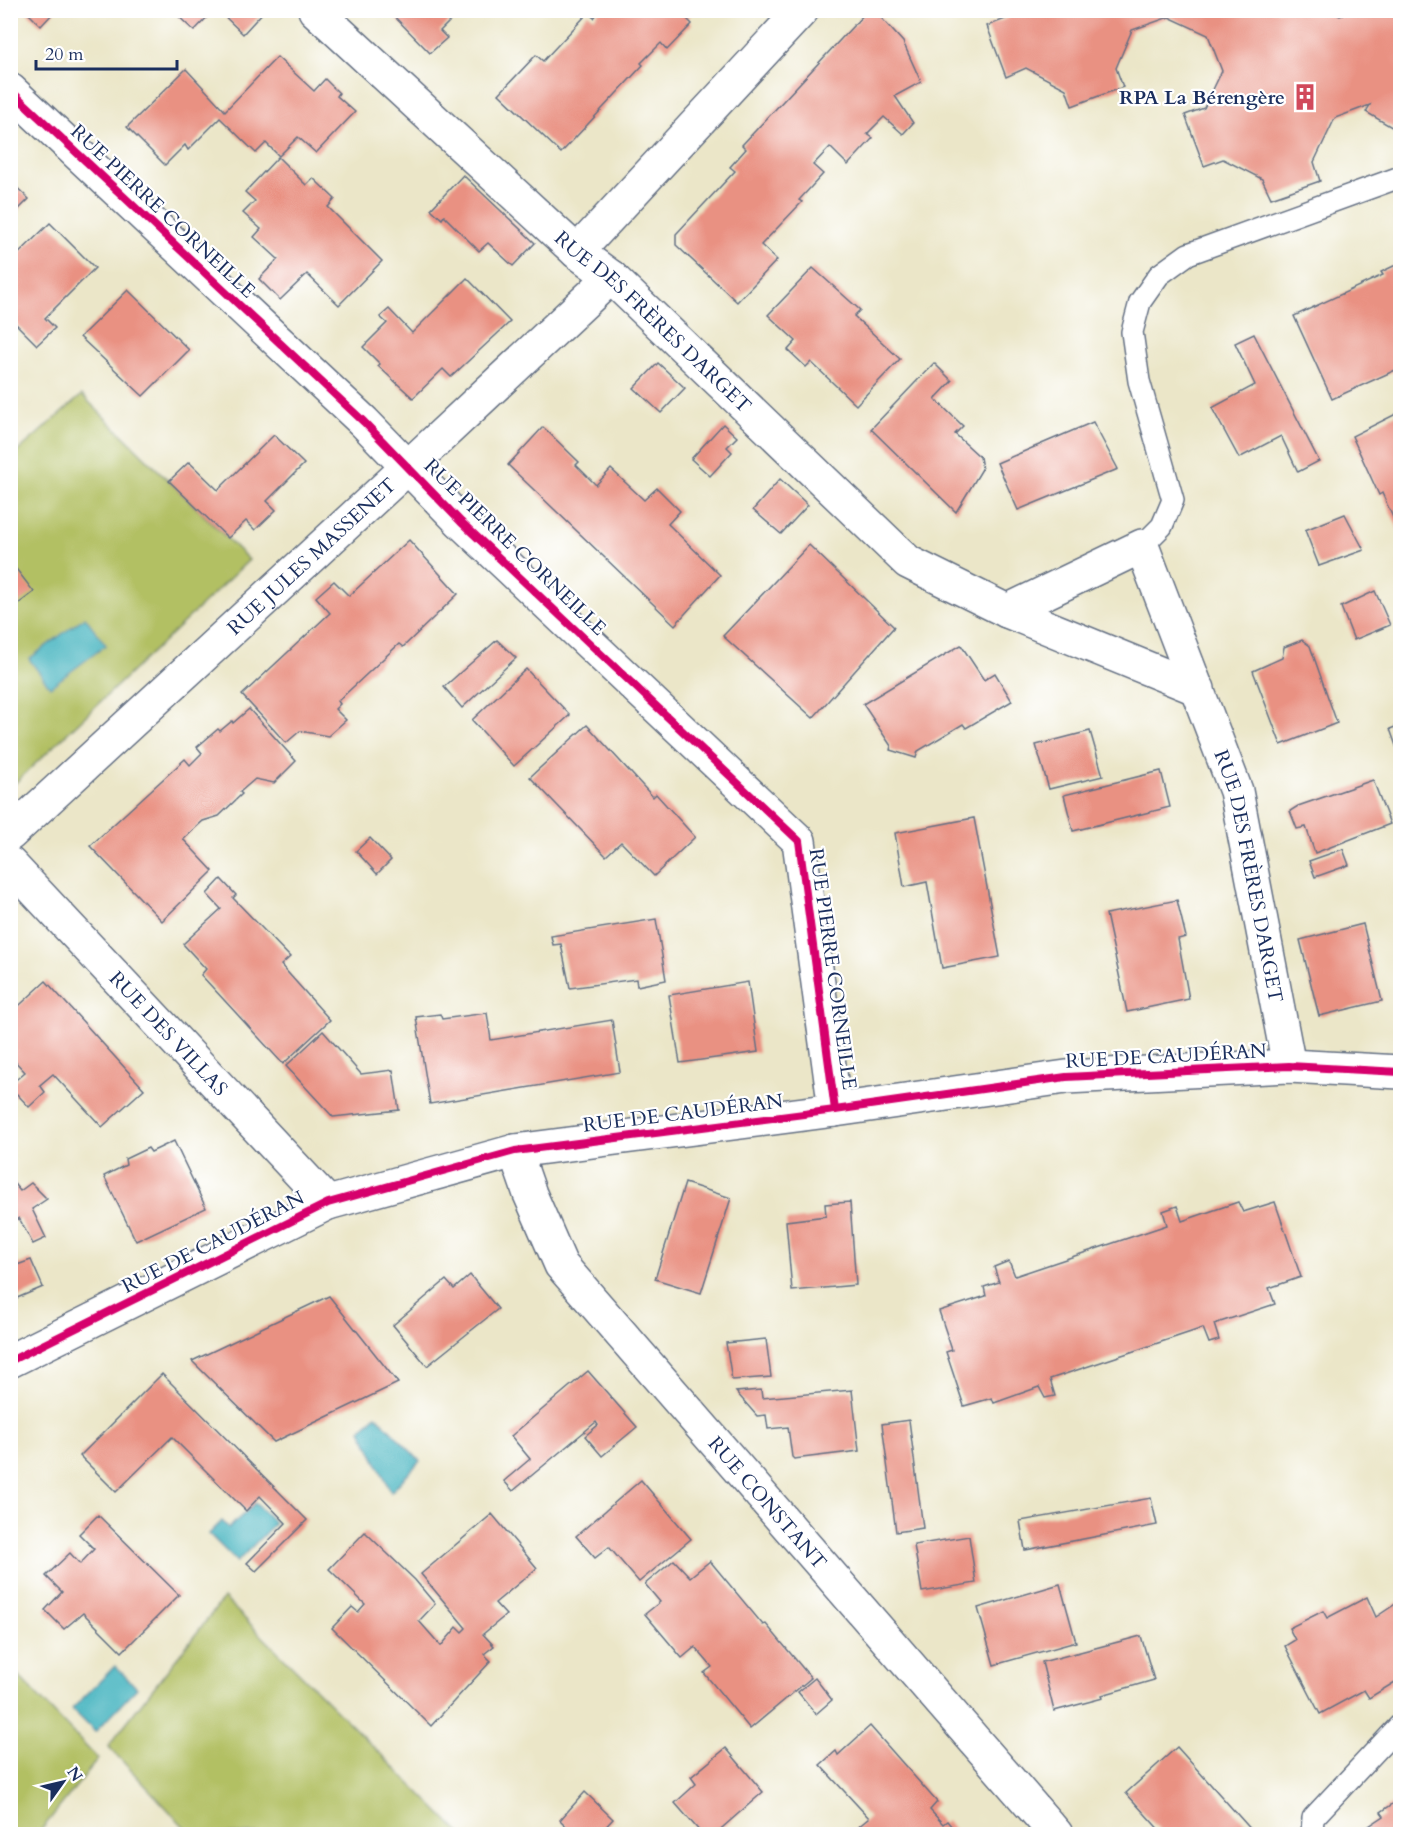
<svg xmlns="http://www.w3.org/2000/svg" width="1411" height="1845" viewBox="0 0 1411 1845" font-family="Cardo,serif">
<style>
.green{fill:#b2c063;stroke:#667860;stroke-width:1.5}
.water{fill:#45b4bf;stroke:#30728e;stroke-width:1.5}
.building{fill:#e99182}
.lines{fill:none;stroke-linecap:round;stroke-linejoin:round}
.lane-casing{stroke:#646f83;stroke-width:24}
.street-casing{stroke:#646f83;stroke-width:36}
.lane{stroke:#fff;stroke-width:21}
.street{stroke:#fff;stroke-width:33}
.cycleway-casing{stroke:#fff;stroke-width:11}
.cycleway{stroke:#d6006c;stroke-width:8}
.labels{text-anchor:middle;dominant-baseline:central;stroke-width:4.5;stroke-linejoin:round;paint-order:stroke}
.poi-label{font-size:20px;font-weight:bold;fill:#1b2f5e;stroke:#fff;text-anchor:end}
.street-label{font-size:20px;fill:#1b2f5e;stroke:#fff}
</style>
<rect width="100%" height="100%" fill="#fff"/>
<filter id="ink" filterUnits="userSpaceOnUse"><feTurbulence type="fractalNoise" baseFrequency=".0167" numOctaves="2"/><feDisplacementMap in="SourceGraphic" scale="12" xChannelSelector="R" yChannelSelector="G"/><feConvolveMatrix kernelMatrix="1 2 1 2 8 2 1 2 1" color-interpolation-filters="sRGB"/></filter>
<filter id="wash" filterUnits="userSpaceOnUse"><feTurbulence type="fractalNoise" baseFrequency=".008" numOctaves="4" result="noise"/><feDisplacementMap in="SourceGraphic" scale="24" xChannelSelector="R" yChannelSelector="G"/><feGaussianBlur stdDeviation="1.35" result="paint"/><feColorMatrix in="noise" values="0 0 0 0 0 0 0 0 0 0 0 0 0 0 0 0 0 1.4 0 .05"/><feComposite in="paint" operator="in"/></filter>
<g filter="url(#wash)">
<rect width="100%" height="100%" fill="#ebe6c8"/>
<g class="green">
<polygon points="82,395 249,560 13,785 11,785 11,457"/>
<polygon points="224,1598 461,1834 191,1834 108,1746"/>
<polygon points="11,1668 98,1759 38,1834 11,1834"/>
</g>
<g class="water">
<polygon points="85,617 106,645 50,687 29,659"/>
<polygon points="376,1415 420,1461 391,1492 361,1430"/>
<polygon points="255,1503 275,1523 237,1562 209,1534 222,1521 229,1528"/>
<polygon points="115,1666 137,1688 95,1732 72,1709"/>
</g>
<g id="blocks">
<g class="building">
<polygon points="25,10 56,10 41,26"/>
<polygon points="172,10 214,10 194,31"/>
<polygon points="218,10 265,10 243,34"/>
<polygon points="388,10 461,10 440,31 447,38 430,53"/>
<polygon points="600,10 694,10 687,19 692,24 667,50 661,43 641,63 643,65 561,153 499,94 536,55 543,61 588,13 594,18"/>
<polygon points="868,10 874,10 903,42 921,82 895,96 913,123 903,134 884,117 867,134 873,138 848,165 830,147 813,165 823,174 799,200 802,202 761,245 777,260 737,302 676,245 676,234 735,171 730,167 746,149 742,145"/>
<polygon points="1011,10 1328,10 1340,16 1355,10 1400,10 1400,132 1366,112 1370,105 1335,118 1314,162 1320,181 1271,198 1262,179 1223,159 1204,166 1185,115 1204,108 1222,71 1208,35 1169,17 1132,30 1116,68 1123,87 1072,106 1066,89 1026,68 1006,77 987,26 1008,18"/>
<polygon points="277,57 314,91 325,79 339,93 337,96 355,112 316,153 298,137 279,156 266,143 256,153 220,118 188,150 185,145 165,165 127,127 186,69 225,111"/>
<polygon points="278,157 306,185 313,178 335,199 328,207 382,261 339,305 307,274 280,300 259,279 278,259 254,237 261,229 243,213 255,201 245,192"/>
<polygon points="463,175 535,243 513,266 488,243 479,251 444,216 442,219 431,209"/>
<polygon points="10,181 29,199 10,218"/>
<polygon points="50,223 95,268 45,318 55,328 37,345 10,318 10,262"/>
<polygon points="1400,263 1400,368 1332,399 1294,316 1383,275 1381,272"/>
<polygon points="813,268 860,310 854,316 900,359 856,405 811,362 806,367 788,350 796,341 768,315"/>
<polygon points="467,278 510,322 451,377 443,369 413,398 378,366 380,364 363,347 387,323 380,317 389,309 412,333"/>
<polygon points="128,290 189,350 143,396 80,337"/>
<polygon points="1254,334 1319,461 1298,472 1281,436 1239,458 1212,408 1255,385 1235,343"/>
<polygon points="658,363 685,388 661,413 634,388"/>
<polygon points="934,363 952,381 935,399 963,426 955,434 980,457 982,469 956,512 871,429"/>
<polygon points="1400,412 1400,533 1382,493 1379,495 1352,436"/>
<polygon points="1093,422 1118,469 1018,510 997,463"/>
<polygon points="723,424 737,437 727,447 732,452 710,476 691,459"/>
<polygon points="543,427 579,462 576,465 596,485 611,469 644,500 657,488 680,511 668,524 720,575 675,625 508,465"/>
<polygon points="274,435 304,464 267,501 276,510 255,530 246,521 228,538 169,481 189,462 218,490"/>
<polygon points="780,479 808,505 781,534 753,510"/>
<polygon points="1345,514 1364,550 1319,566 1305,530"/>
<polygon points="409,540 458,594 403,647 399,644 338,701 340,704 335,709 346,720 328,736 300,731 286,743 242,695 330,613 316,597 334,581 349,596"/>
<polygon points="809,545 894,627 813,718 723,636"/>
<polygon points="10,561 34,592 10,610"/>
<polygon points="1375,591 1390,625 1354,640 1341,607"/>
<polygon points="497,640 516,658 462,708 444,687"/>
<polygon points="1302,640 1310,646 1337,723 1281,745 1253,671 1282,658 1284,647"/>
<polygon points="961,645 984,680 995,673 1012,701 966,728 963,724 918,751 916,758 890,750 891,746 863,704"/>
<polygon points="526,669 570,715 514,766 472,720"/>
<polygon points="249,709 296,761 274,783 255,779 240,792 242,794 219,816 203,821 183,839 213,871 162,921 90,846 185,759 190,765 202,753 197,747 218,729 220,731 232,721 233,723"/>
<polygon points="587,725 653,797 656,794 695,837 654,876 621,842 606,856 530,777"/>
<polygon points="1400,725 1400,757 1390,729"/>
<polygon points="1090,731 1103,776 1049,789 1036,745"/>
<polygon points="1161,771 1170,807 1073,831 1064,795"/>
<polygon points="1373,780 1390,824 1315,853 1306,827 1297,829 1290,811 1298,806"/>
<polygon points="974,818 1000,957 942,968 927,882 904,887 895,833"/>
<polygon points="370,838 391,860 377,874 356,851"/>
<polygon points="1343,849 1349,865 1315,877 1309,861"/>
<polygon points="221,879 236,895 233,898 290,957 281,965 330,1020 283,1064 201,975 206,969 183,944 221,909 207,894"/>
<polygon points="1177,900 1186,937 1178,939 1189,999 1127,1012 1106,914"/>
<polygon points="656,919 666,980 637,986 636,979 570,988 561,944 553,945 551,936"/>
<polygon points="1363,924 1382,1001 1319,1016 1300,940"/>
<polygon points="46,981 144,1089 102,1127 53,1074 40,1085 45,1092 29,1107 17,1094 14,1097 10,1093 10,1085 25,1072 10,1056 10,1014"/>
<polygon points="748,982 758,1052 680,1063 669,995"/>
<polygon points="487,1013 491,1040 612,1020 620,1072 430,1104 416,1017 440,1014 442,1019"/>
<polygon points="323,1031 361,1074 393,1070 399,1110 333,1117 286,1066"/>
<polygon points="174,1141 206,1208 136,1241 104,1176 126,1165 125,1159 148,1148 151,1152"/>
<polygon points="10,1179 20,1191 31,1183 47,1199 32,1209 46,1238 33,1244 19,1218 10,1223"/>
<polygon points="685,1183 731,1198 701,1293 655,1279"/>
<polygon points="850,1202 856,1285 792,1291 786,1221 826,1216 825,1204"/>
<polygon points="1238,1202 1243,1212 1275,1202 1301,1277 1269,1288 1275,1304 1214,1324 1219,1340 1209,1343 1203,1328 1050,1379 1055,1396 1045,1398 1039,1387 994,1403 992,1398 964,1406 946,1352 952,1350 939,1311 986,1296 984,1287 999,1282 994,1267 1009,1261 1015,1276 1167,1225 1163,1211 1177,1206 1182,1221"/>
<polygon points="10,1252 17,1265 31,1260 43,1287 10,1301"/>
<polygon points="470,1275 498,1309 427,1366 393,1325 446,1280 454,1289"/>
<polygon points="329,1296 398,1383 274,1442 192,1361"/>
<polygon points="766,1339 771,1377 732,1380 726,1343"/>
<polygon points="588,1371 637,1427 602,1456 585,1436 598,1425 596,1422 513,1491 504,1481 530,1459 511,1436"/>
<polygon points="162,1374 307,1520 256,1571 247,1563 286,1523 260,1496 246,1511 172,1437 116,1492 80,1456"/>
<polygon points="761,1390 762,1398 852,1390 859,1451 794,1459 792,1457 788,1427 768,1429 766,1415 757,1416 736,1392"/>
<polygon points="909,1420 923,1528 896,1532 882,1424"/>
<polygon points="641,1480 691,1539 639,1582 609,1547 595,1558 576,1536"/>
<polygon points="1151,1498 1157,1525 1025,1550 1020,1521"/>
<polygon points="492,1514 537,1568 495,1603 506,1615 483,1634 494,1646 484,1654 491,1661 431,1726 332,1628 352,1607 358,1612 365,1604 329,1569 365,1532 415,1580 435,1604 419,1621 441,1646 457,1627 462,1632 466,1628 421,1574"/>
<polygon points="98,1515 179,1595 122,1652 83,1613 64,1629 45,1610 62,1592 46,1576 70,1553 80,1564 94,1549 79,1534"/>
<polygon points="969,1536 976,1583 922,1592 914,1545"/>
<polygon points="674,1560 690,1577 710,1561 763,1625 766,1624 811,1678 750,1729 704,1673 712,1667 695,1647 682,1658 645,1614 660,1602 645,1584"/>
<polygon points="1060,1584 1076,1642 994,1665 978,1608"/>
<polygon points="1367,1597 1376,1617 1400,1601 1400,1679 1369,1698 1364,1690 1320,1714 1285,1646 1295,1640 1289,1628 1323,1611 1327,1618"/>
<polygon points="1141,1636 1154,1680 1102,1695 1103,1698 1054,1711 1042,1662"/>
<polygon points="815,1678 832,1700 816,1714 798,1692"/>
<polygon points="870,1726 937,1802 930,1810 943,1824 947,1821 958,1834 850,1834 869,1818 820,1765 836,1751 838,1755"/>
<polygon points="1177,1747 1255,1834 1163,1834 1126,1793"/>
<polygon points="726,1748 763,1792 715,1834 702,1834 675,1803 696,1784 691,1777"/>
<polygon points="585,1792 613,1819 599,1834 574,1834 560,1820"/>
<polygon points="1400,1799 1400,1834 1370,1834 1366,1828 1384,1816 1381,1812"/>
</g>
</g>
</g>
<g filter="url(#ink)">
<use href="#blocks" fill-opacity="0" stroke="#646f83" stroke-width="1.5"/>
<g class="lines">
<defs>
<g id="lane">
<polyline points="1142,546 1162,526 1173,500 1139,381 1132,332 1140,302 1159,275 1188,254 1400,177"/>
<polyline points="1312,1834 1313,1818 1400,1725"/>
</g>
<g id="street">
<path id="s1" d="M 315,10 L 577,252 L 611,277 L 908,562 L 1007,611 L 1198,689"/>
<polyline points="10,90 364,422 461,522 799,841 835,1110"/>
<polyline points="577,252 802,10"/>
<path id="s2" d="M 1007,611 L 1142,546 L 1236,791 L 1289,1066"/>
<path id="s3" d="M 10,834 L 408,467 L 611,277"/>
<path id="s4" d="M 10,864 L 328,1203"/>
<path id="s5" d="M 515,1151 L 530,1194 L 561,1265 L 1056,1834"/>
<polyline points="10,1361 328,1203 515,1151 835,1110 1066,1077 1289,1066 1400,1072"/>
</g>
</defs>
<use href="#lane" class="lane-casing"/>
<use href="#street" class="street-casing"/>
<use href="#lane" class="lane"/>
<use href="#street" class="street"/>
<defs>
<g id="cycleway">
<polyline points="10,90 364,422 461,522 799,841 835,1110"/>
<polyline points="10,1361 328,1203 515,1151 835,1110 1066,1077 1289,1066 1400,1072"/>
</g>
</defs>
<use href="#cycleway" class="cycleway-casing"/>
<use href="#cycleway" class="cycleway"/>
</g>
</g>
<defs>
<symbol id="building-bare" viewBox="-9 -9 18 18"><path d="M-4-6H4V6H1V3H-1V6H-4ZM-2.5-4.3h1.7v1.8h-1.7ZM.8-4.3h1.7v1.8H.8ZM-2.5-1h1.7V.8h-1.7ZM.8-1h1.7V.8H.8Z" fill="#d1495b" stroke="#fff" stroke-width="2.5" paint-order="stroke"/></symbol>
</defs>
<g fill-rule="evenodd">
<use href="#building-bare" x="1286" y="78" width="38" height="38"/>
</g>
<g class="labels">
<g class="poi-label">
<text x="1285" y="97">RPA La Bérengère</text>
</g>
<g class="street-label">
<text transform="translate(163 211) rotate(43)">RUE PIERRE CORNEILLE</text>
<text stroke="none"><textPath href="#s1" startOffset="460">RUE DES FRÈRES DARGET</textPath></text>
<text transform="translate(515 547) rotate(44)">RUE PIERRE CORNEILLE</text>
<text stroke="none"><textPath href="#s3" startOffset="410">RUE JULES MASSENET</textPath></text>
<text stroke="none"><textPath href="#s2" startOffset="498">RUE DES FRÈRES DARGET</textPath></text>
<text transform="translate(833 969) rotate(82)">RUE PIERRE CORNEILLE</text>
<text stroke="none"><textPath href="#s4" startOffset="232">RUE DES VILLAS</textPath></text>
<text transform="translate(1166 1056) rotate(-3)">RUE DE CAUDÉRAN</text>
<text transform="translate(683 1113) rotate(-7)">RUE DE CAUDÉRAN</text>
<text transform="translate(213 1242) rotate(-27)">RUE DE CAUDÉRAN</text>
<text stroke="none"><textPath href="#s5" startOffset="438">RUE CONSTANT</textPath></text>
</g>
</g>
<rect width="1411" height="1845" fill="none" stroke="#fff" stroke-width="36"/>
<g transform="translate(63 1782) rotate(56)" stroke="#ffffff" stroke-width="4.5" paint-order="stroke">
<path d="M0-4.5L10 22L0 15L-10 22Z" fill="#1b2f5e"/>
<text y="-9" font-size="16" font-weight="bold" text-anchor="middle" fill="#1b2f5e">N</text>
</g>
<path d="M36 60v9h141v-9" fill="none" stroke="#1b2f5e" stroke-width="3"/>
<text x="45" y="60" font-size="18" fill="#1b2f5e" stroke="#ffffff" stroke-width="4.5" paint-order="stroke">20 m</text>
</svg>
